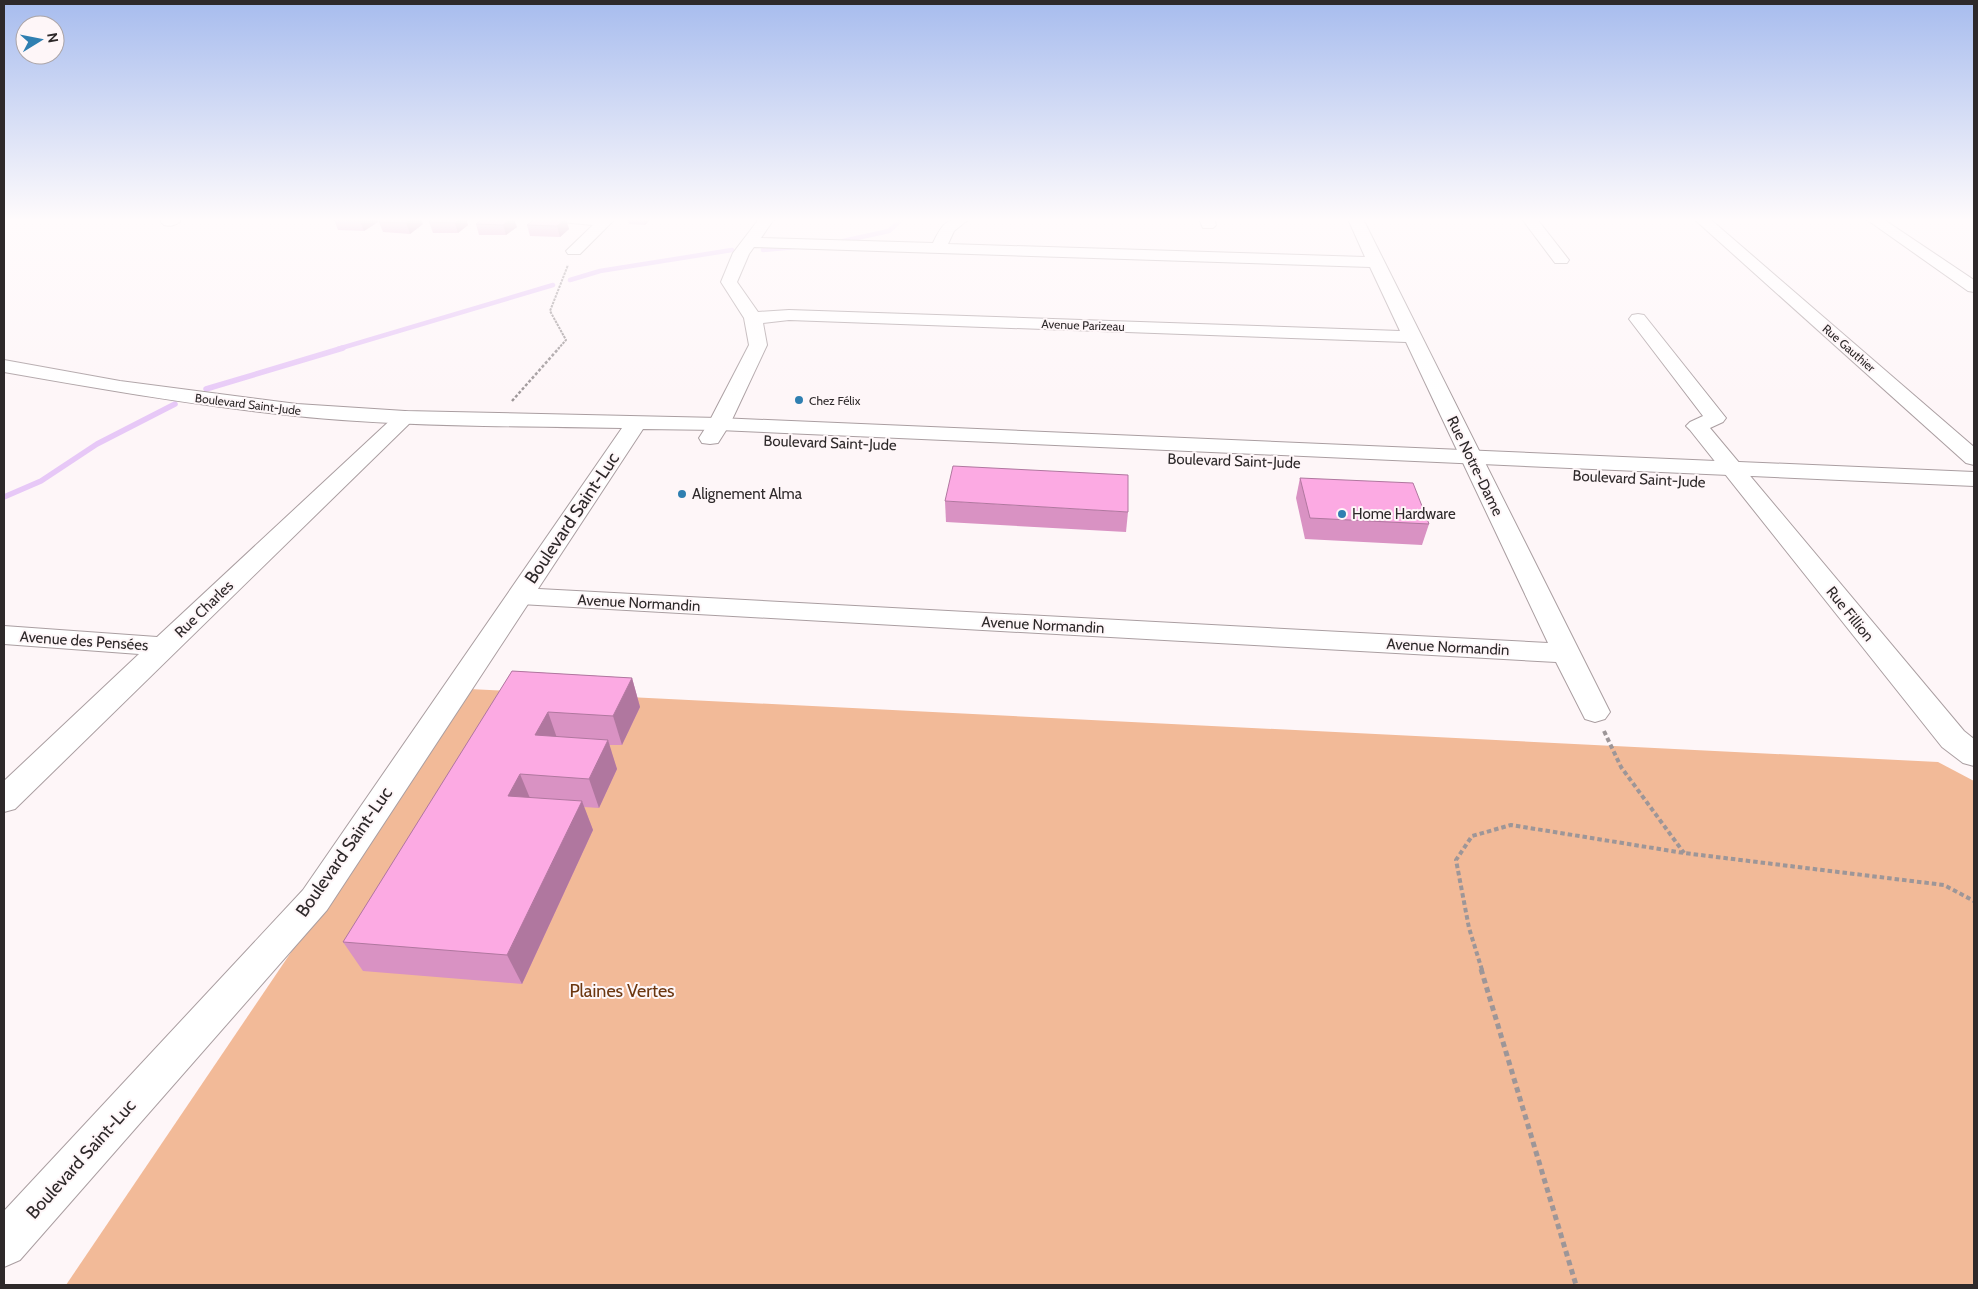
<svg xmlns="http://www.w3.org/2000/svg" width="1978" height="1289" viewBox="0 0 1978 1289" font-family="Cabin,sans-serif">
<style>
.green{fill:#f2ba98}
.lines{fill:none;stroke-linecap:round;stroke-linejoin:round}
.stream-far1{stroke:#e7c8f7;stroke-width:4.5}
.stream{stroke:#e7c8f7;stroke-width:5.5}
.street-casing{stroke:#aa9ea1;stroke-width:2}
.secondary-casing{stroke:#aa9ea1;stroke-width:2}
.path-far3{stroke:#9d9698;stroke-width:2;stroke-dasharray:2.5 1;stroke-linecap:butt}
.path-far2{stroke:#9d9698;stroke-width:2.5;stroke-dasharray:3 2;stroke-linecap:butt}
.path-far1{stroke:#9d9698;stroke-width:4;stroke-dasharray:4.5 3;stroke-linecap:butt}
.path{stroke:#9d9698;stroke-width:5;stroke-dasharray:5.5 4;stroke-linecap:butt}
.street{fill:#fff;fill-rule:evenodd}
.secondary{fill:#fff;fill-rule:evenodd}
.wall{fill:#d992c3}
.shaded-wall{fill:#b0779f}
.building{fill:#fcaae3;stroke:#b0779f}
.poi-dot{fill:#2f7fb1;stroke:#fef6f8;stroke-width:2}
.labels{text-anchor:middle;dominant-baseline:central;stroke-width:4;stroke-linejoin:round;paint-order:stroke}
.far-street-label{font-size:12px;fill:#2e292a;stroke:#fef6f8}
.far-poi-label{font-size:12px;fill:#2e292a;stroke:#fef6f8;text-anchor:start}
.street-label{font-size:15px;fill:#2e292a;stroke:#fef6f8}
.poi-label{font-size:15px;fill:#2e292a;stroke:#fef6f8;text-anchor:start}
.near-street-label{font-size:18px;fill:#2e292a;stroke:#fef6f8}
.near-park-label{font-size:18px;fill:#6c3710;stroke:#fef6f8}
</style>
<rect width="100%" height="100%" fill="#fef6f8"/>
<polygon class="green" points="469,689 1938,762 1974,781 1974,1285 66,1285"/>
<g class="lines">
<g class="stream-far1">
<polyline points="843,241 889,231 902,219"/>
<polyline points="763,250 796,247"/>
<polyline points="570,280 600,271 732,250"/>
<polyline points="338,349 553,285"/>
</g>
<g class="stream">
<polyline points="206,389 343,348"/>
<polyline points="4,497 41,481 97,444 175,404"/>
</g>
<defs>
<g id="street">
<path d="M 163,219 L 182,219 C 178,225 171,227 164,225 L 161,222 Z"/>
<polygon points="559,219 615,219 580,254 568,254 566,251 593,225 561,222"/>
<path d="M 759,219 L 774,219 L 761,238 L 933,243 C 943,222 946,219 969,219 L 954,231 L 948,244 L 1365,257 L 1348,219 L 1363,219 L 1610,712 L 1605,719 L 1595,722 L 1585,719 L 1556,662 L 520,604 L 511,602 L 507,596 L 511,590 L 520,588 L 1548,643 L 1406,342 L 789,320 L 763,323 L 767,345 L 730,424 L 718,443 L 710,444 L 702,443 L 699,438 L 708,424 L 749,345 L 744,318 L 721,282 L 733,253 ZM 754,247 L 1370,267 L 1400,331 L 789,310 L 758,312 L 737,282 L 749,254 Z"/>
<polygon points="1199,219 1214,219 1216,225 1213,228 1203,228"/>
<polygon points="1522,219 1537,219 1569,260 1567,263 1555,263"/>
<polygon points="1694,219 1710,219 1974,447 1974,465 1966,463"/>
<polygon points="1866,219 1883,219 1974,280 1974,292 1968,291"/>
<polygon points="1638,314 1644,315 1726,418 1723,422 1710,428 1964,731 1974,739 1974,766 1963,763 1942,747 1690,430 1686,426 1690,422 1703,416 1629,319 1632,315"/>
<polygon points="405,411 412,413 415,417 412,421 15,809 4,812 4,781 139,654 4,644 4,626 157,637 398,413"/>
</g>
<path id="secondary" d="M 4,360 L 120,381 L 297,404 L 405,411 L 719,418 L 1974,472 L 1974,486 L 719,430 L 643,429 L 327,910 L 20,1260 L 4,1267 L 4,1211 L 303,890 L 622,428 C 514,426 404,427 296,416 C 198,406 101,389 4,372 Z"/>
</defs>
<use href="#street" class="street-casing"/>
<use href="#secondary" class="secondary-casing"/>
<polyline class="path-far3" points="558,349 566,340 550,311 568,265"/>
<polyline class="path-far2" points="512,401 559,348"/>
<g class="path-far1">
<polyline points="1604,731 1621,767 1684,853"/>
<polyline points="1482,970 1469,928 1456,860 1472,836 1511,825 1684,853 1944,885 1974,901"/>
</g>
<polyline class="path" points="1481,969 1576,1285"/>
<use href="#street" class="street"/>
<use href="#secondary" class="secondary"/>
</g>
<g class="wall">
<polygon points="334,219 378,222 364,231 338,230 334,220"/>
<polygon points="383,219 421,219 423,224 410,234 383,232 379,222"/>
<polygon points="432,219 466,219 468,225 458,233 433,233 429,222"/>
<polygon points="482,219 517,227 506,235 479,235 476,224"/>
<polygon points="535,219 566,219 569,229 560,237 530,236 527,225"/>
<polygon points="628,219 651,219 645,225 629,224"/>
<polygon points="1300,478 1429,524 1422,545 1305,539 1296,498"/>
<polygon points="945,501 1128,512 1126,532 946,522"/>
<polygon points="512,671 632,678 640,707 622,745 609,745 617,769 599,808 584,807 593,830 522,984 363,971 343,942"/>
</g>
<g class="shaded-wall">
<polygon points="363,219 377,219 378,222 364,231 360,221"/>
<polygon points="411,219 421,219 423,224 410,234 406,223"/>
<polygon points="459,219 466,219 468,225 458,233 455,223"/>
<polygon points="510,219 514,219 517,227 506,235 503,225"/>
<polygon points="565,219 566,219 569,229 560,237 557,226"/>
<polygon points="644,219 651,219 645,225"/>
<polygon points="632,678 640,707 622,745 613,716"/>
<polygon points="548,712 558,741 535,735"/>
<polygon points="608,740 617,769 599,808 589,779"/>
<polygon points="520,774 532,803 508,796"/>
<polygon points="582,801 593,830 522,984 507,955"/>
</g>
<g class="building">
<polygon points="334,219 363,219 360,221 334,220"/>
<polygon points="383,219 411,219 406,223 379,222"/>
<polygon points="432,219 459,219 455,223 429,222"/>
<polygon points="482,219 510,219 503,225 476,224"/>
<polygon points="535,219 565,219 557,226 527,225"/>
<polygon points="953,466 1128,475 1128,512 945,501"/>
<polygon points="1300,478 1413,483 1429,524 1310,518"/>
<polygon points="512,671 632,678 613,716 548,712 535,735 608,740 589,779 520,774 508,796 582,801 507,955 343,942"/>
</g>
<linearGradient id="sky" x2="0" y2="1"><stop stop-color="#a7bcee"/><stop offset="0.55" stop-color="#fffbfc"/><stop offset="1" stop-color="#fffbfc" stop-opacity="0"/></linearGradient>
<rect width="1978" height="400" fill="url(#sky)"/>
<g class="poi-dot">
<circle cx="799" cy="400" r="5"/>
<circle cx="682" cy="494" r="5"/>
<circle cx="1342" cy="514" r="5"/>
</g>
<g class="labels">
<g class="far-street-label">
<text transform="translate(1083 325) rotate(2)">Avenue Parizeau</text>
<text transform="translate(1849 348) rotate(41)">Rue Gauthier</text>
<text transform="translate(248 404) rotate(7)">Boulevard Saint-Jude</text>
</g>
<g class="far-poi-label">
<text x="809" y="400">Chez Félix</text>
</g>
<g class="street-label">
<text transform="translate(830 443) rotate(2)">Boulevard Saint-Jude</text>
<text transform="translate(1234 461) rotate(2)">Boulevard Saint-Jude</text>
<text transform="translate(1475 466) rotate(64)">Rue Notre-Dame</text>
<text transform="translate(1639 479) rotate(3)">Boulevard Saint-Jude</text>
<text transform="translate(639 603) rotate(3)">Avenue Normandin</text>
<text transform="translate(204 609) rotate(-44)">Rue Charles</text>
<text transform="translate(1850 614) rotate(51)">Rue Fillion</text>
<text transform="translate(1043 625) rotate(3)">Avenue Normandin</text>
<text transform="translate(84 641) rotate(4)">Avenue des Pensées</text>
<text transform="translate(1448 647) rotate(3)">Avenue Normandin</text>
</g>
<g class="poi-label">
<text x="692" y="494">Alignement Alma</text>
<text x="1352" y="514">Home Hardware</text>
</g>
<g class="near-street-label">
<text transform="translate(572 518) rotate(-56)">Boulevard Saint-Luc</text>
<text transform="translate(344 852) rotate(-55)">Boulevard Saint-Luc</text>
<text transform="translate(81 1159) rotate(-48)">Boulevard Saint-Luc</text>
</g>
<g class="near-park-label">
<text x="622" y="991">Plaines Vertes</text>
</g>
</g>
<rect width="1978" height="1289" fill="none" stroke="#2e292a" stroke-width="10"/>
<g transform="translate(40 40) rotate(80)"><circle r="24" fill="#fef6f8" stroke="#aba4a6"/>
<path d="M0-4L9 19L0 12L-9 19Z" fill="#2f7fb1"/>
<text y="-8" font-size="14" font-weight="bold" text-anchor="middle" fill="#2e292a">N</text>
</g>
</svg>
